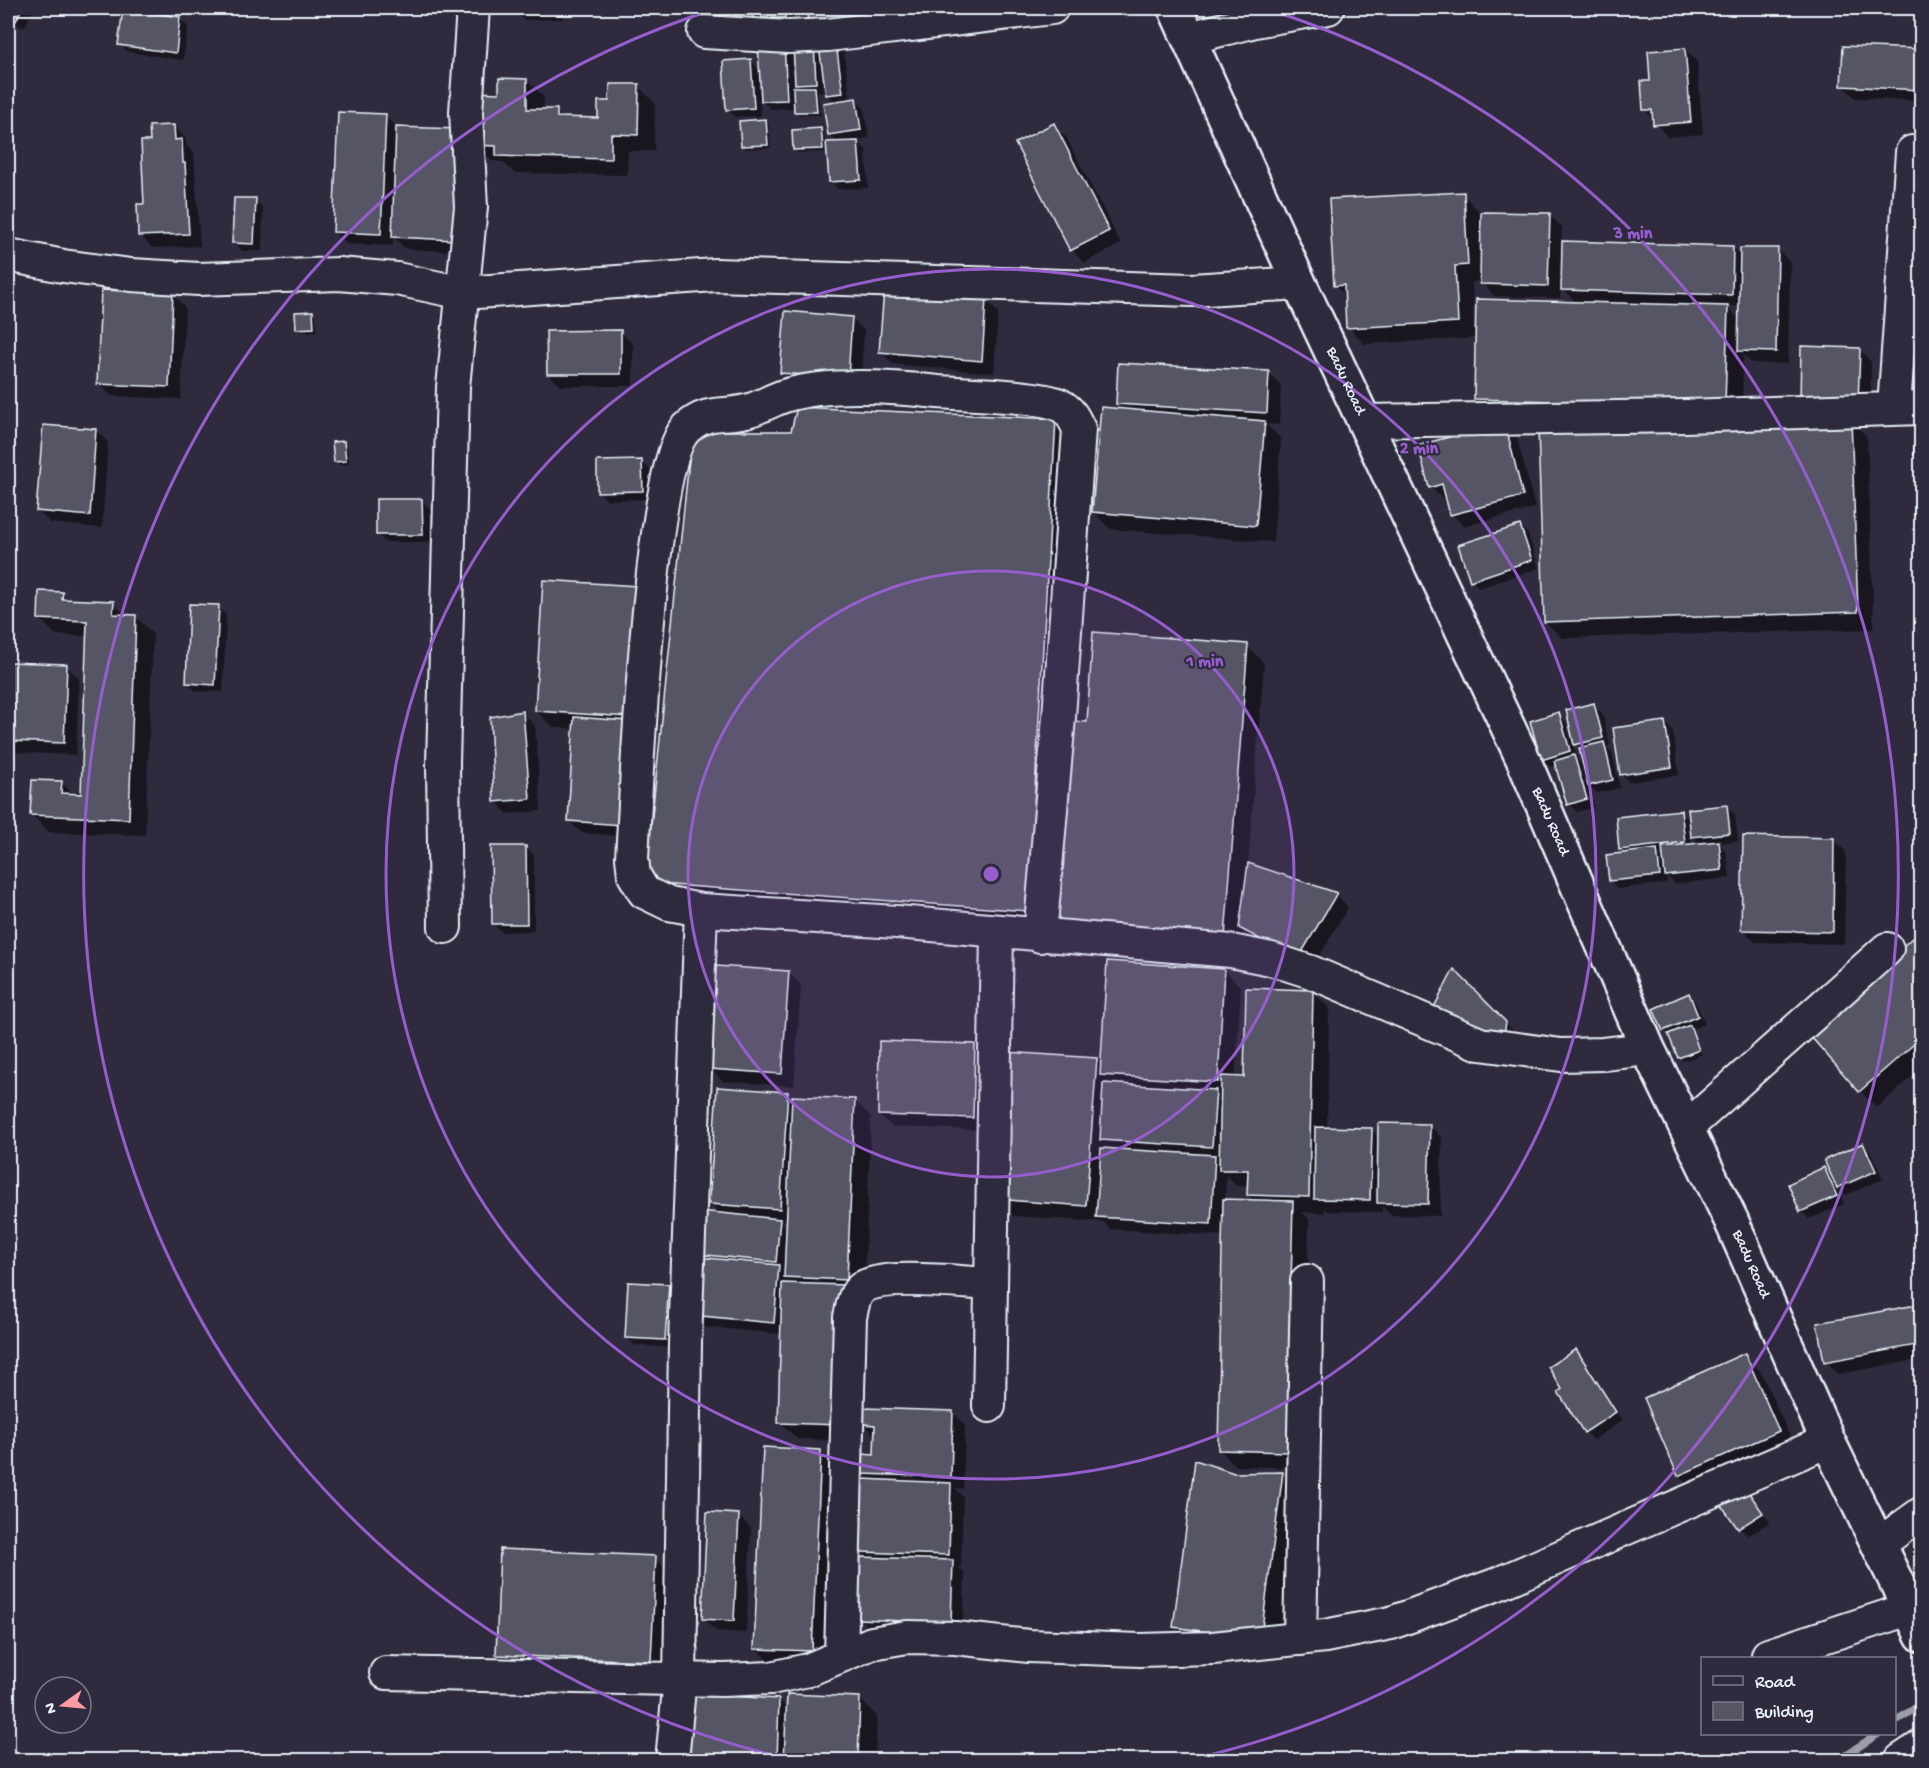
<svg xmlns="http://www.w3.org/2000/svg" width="1929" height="1768" viewBox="0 0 1929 1768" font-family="'Gochi Hand',sans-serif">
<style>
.shadow{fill:#0007;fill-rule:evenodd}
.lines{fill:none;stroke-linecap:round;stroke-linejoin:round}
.stream{stroke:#9c9fab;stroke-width:8}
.building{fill:#575565;stroke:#e8f1f8;stroke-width:1.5}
.minor-casing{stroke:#e8f1f8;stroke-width:36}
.major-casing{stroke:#e8f1f8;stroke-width:38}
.minor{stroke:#2f2a3d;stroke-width:32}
.major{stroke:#2f2a3d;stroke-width:33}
.ring{fill:none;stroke:#965dcd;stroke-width:3}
.labels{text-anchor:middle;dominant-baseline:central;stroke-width:4.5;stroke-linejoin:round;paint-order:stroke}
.street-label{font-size:16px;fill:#e8f1f8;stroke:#2f2a3d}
.centre{fill:#965dcd;stroke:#2f2a3d;stroke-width:3}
.ring-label{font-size:18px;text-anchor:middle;font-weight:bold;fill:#965dcd;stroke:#2f2a3d;stroke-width:4.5;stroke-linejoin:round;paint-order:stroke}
</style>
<rect width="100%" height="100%" fill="#2f2a3d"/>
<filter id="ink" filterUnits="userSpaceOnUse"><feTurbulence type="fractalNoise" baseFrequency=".0167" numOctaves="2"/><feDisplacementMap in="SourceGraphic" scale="12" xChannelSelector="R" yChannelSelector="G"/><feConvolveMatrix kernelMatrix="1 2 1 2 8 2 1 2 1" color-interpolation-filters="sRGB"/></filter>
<g filter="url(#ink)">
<g class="shadow">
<polygon points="8,8 34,8 24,28 8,20"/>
<polygon points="360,8 390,8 391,12 364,12"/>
<polygon points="515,8 562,8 563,19 524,20 515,12"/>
<polygon points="709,8 733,8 733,17 713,17"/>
<polygon points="736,8 760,8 760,27 736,19"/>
<polygon points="763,8 792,8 793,25 771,26 763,17"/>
<polygon points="807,8 863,8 866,26 811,26"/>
<polygon points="1584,8 1616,8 1616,12 1589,12"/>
<polygon points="180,19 188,27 183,60 128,52 120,44"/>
<path d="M 784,43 L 795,54 L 843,47 L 851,101 L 856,100 L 864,108 L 869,138 L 856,140 L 866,150 L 868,188 L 838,189 L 830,181 L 828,152 L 798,153 L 794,150 L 821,130 L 824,133 L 825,144 L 838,143 L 830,135 L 836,103 L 827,94 L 825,77 L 822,77 L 823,91 L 818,91 L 820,115 L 799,115 L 795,108 L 771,109 L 760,99 L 761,116 L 735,117 L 727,109 L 751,61 L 761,71 ZM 792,61 L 795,61 L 797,84 L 802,89 L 794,89 Z"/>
<polygon points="1685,49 1697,62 1703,134 1667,137 1645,110 1652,82"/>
<polygon points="1922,51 1922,101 1855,98 1843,85"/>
<polygon points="527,80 544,97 543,110 556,111 564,119 599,120 611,103 638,86 655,103 654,151 628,151 627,175 514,173 503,162 492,161 475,145 501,94"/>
<polygon points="385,116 398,128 467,252 406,249 393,236 393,246 347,244 334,232"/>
<polygon points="766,121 769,124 771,148 746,149 742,146"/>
<polygon points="1053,125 1066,137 1121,244 1084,263 1072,250 1017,144"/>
<polygon points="173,126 186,139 186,145 194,153 200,246 152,248 140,235 151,142"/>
<path d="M 1463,194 L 1480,213 L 1549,215 L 1562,227 L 1561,242 L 1732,247 L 1742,256 L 1778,250 L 1790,262 L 1788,364 L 1752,363 L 1743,354 L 1742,423 L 1851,420 L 1867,437 L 1874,629 L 1562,638 L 1545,622 L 1539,430 L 1493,415 L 1476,398 L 1577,303 L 1561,287 L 1560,298 L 1494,296 L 1481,281 L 1472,282 L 1474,338 L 1365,344 L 1348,327 L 1346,296 L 1335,285 ZM 1726,306 L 1741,306 L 1740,320 Z"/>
<polygon points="255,200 263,208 262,251 242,251 234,243"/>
<polygon points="173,295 185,307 181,399 111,396 99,383"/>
<polygon points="986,300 998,313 994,373 893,364 881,352"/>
<polygon points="313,312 316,316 317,331 301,332 298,328"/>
<polygon points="852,318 864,331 860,390 794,384 782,372"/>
<polygon points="620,332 633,344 633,386 561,386 548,374"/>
<polygon points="1802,348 1859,349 1871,362 1870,416"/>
<polygon points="1268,373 1281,385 1279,425 1266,424 1281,439 1273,542 1110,529 1094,512 1125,410 1118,403"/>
<polygon points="1055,421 1072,438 1044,927 664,900 647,883 792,433"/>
<polygon points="1504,425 1517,438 1535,508 1464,526 1451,514 1447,498 1443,499 1430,487"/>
<polygon points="96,430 108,443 102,528 50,523 38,511"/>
<polygon points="344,442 347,446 349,464 339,465 335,462"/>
<polygon points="642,462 650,470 650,499 607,500 599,492"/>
<polygon points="422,501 430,509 430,542 385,542 377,534"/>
<polygon points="1520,526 1528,534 1539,568 1479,588 1471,580"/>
<polygon points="544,582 638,733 634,837 582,833 569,821 575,729 553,727 536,711"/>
<polygon points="62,593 70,601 113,603 127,616 136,617 153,634 145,835 49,832 32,815 61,782 74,795 82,795 88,636 56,635 39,618"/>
<polygon points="218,607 226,615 223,692 196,691 187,683"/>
<polygon points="1247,646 1264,663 1248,865 1336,894 1348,907 1311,971 1253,940 1243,931 1242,953 1076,940"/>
<polygon points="8,663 66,666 79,678 76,755 8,752"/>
<polygon points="1594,705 1602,713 1610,745 1606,747 1612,752 1620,788 1597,793 1587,783 1594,807 1577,812 1569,804 1557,765 1550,767 1542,759 1558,714 1566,722 1578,761 1585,768 1581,749 1575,744"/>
<polygon points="522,713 535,725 541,811 508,814 495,801"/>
<polygon points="1665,723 1673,731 1679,775 1629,782 1621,774"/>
<path d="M 1726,807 L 1735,815 L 1738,841 L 1719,843 L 1726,851 L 1730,878 L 1675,884 L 1666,875 L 1667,883 L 1618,889 L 1610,881 L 1626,854 L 1621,849 L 1681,812 L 1691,822 ZM 1690,834 L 1695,839 L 1701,844 L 1692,845 ZM 1665,853 L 1665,860 L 1659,854 Z"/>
<polygon points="1833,839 1846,852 1844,944 1755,942 1743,929"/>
<polygon points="525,847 534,855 534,931 502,932 493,924"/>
<polygon points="1922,942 1922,1068 1877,1108 1860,1091 1918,945"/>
<path d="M 1224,970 L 1241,987 L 1235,1078 L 1245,1078 L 1312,991 L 1329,1008 L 1327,1129 L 1371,1130 L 1380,1138 L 1430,1125 L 1442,1138 L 1440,1216 L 1391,1215 L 1382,1206 L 1382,1212 L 1328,1211 L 1325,1208 L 1325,1213 L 1302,1212 L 1309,1219 L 1304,1468 L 1236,1466 L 1219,1449 L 1224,1236 L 1110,1229 L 1104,1222 L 1013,1216 L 996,1199 L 1096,1060 L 1102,1066 ZM 1226,1175 L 1237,1186 L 1249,1186 L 1248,1195 L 1255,1201 L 1225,1201 Z"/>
<polygon points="788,972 801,985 794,1086 723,1081 710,1068"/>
<polygon points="1454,972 1514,1031 1510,1047"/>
<polygon points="1688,995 1696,1003 1705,1024 1692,1029 1702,1054 1683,1061 1671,1037 1664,1030"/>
<polygon points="974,1045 987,1058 985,1130 892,1127 879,1115"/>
<path d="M 787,1093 L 791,1097 L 854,1100 L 871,1117 L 858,1441 L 797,1439 L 780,1422 L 782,1334 L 705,1327 L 693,1315 L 697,1253 L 722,1215 L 710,1204 ZM 779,1220 L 788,1221 L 788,1229 Z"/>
<polygon points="1863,1144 1871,1153 1883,1179 1846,1195 1835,1184 1844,1204 1809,1219 1801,1211 1824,1169 1834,1180"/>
<polygon points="668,1286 676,1294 673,1348 634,1345 626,1337"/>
<polygon points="1922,1305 1922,1359 1838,1374 1826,1361"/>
<polygon points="1575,1351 1623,1420 1593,1440 1585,1432"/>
<polygon points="1744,1355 1761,1372 1795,1448 1696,1492 1679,1475"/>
<polygon points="953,1413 965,1425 963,1489 955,1488 963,1497 961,1567 958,1567 965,1574 963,1634 872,1631 859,1618 869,1559 861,1551 871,1481 863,1473 875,1456 876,1436 864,1424"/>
<polygon points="820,1451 837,1468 828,1668 773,1665 756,1648"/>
<polygon points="1234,1474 1282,1474 1299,1490 1278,1644 1191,1643 1175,1627"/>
<polygon points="1745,1489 1770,1522 1748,1536 1740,1528"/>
<polygon points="738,1516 751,1528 746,1633 716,1631 703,1619"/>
<polygon points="655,1558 672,1575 668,1678 514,1671 498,1654"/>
<polygon points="860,1699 877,1716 875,1760 686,1760 779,1700 788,1709"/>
</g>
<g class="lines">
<g class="stream">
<polyline points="1894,1722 1922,1704"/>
<polyline points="1838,1760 1878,1734"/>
</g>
</g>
<g class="building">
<polygon points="8,8 22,8 16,21 8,17"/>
<polygon points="514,8 555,8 555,11 514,12"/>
<rect x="708" y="8" width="22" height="6"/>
<polygon points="735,8 752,8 753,19 735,20"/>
<rect x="762" y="8" width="23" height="10"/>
<polygon points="806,8 857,8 859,18 809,27"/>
<polygon points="123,9 180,17 176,53 118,45"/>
<polygon points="835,37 843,93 826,95 818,40"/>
<polygon points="784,42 787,100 761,101 758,43"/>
<polygon points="814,43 816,83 795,84 793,44"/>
<polygon points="1843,46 1922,49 1922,90 1841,86"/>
<polygon points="1685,48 1691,122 1653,125 1652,110 1643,110 1641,81 1650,81 1648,51"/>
<polygon points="751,59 754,108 726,110 723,61"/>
<polygon points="499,78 527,79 527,109 557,109 557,117 598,118 598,101 609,101 610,84 639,84 638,135 611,134 611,159 496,156 496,146 473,145 475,92 499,93"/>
<polygon points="793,87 815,87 817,112 794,112"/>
<polygon points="856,98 861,130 828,135 823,103"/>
<polygon points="338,112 386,114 381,234 333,232"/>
<polygon points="766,119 768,145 741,146 739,121"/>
<polygon points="1054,123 1109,231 1070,251 1015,143"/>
<polygon points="174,125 175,140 182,139 183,163 185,163 189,234 138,236 137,204 144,204 141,141 150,141 149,126"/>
<polygon points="396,127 459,129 455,240 392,237"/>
<polygon points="821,128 823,149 793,150 792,130"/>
<polygon points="858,141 861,180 829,182 826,142"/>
<polygon points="1464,192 1468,265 1455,266 1458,322 1346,328 1344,285 1334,286 1329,199"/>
<polygon points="234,198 256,198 254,244 232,243"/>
<polygon points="1921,202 1922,203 1922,394 1912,394"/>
<polygon points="1481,212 1550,213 1548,286 1480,284"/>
<polygon points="1562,241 1733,246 1732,295 1561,290"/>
<polygon points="1740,248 1778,248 1776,352 1738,351"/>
<polygon points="101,290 173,293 169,387 97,384"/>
<polygon points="884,290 986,299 982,361 879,352"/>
<polygon points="1476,299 1728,306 1725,405 1474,399"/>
<polygon points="313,311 314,328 296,329 295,312"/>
<polygon points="785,311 852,317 848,378 780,373"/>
<polygon points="621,330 621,374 547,374 546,331"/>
<polygon points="1801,346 1860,348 1858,404 1800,403"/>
<polygon points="1118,363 1269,371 1267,413 1116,404"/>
<polygon points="797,407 1056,419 1028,911 645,883 692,431 791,431"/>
<polygon points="1101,407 1265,421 1256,526 1092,512"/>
<polygon points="1916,409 1922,410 1922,456 1914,455"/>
<polygon points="1851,418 1858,612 1544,622 1538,428"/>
<polygon points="1505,423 1523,496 1450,515 1442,484 1429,488 1418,445"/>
<polygon points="43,425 96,429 90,516 36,511"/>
<polygon points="344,441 346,461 334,462 332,442"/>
<polygon points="642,460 643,491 597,492 597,461"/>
<polygon points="376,499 422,499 423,535 376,535"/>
<polygon points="1520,525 1532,560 1470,581 1458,545"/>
<polygon points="543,580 638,586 630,717 535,711"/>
<polygon points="39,591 63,592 62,599 114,601 113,614 136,615 129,819 30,815 32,780 62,781 61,793 81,794 87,621 38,619"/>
<polygon points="189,604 219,605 215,685 186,683"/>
<polygon points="1093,632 1248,644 1225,937 1057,924 1069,772 1065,721 1087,722"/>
<polygon points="8,662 67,664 64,743 8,741"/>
<polygon points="1594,703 1603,738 1574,745 1566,710"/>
<polygon points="523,711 530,799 494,802 490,717"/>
<polygon points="1559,712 1570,751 1541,760 1530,721"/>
<polygon points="574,717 628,721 622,825 568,821"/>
<polygon points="1665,721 1672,767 1620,775 1613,728"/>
<polygon points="1604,742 1613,780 1588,786 1579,748"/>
<polygon points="1574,755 1587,799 1567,805 1554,761"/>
<polygon points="1727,805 1730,833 1691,837 1688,809"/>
<polygon points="1681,810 1685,842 1619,850 1616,817"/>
<polygon points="1743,836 1834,838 1833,932 1741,930"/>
<polygon points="1719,841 1722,870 1665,876 1662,847"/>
<polygon points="491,846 526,846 527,924 492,924"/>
<polygon points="1657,849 1660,876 1609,881 1606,855"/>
<polygon points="1248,863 1337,893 1298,959 1239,928"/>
<polygon points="1912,938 1917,944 1922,940 1922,1037 1859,1092 1812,1038 1885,973 1880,967"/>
<polygon points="1107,961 1224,969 1218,1082 1100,1075"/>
<polygon points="716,966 789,971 782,1074 709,1069"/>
<polygon points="1454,969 1506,1022 1503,1041 1432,1011"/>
<polygon points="1246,988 1313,990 1309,1197 1247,1195 1248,1170 1219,1170 1221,1076 1244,1077"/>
<polygon points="1689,993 1698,1016 1663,1031 1653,1009"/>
<polygon points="1690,1025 1699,1050 1678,1058 1668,1034"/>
<polygon points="879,1041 975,1044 973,1118 878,1115"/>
<polygon points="1005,1052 1097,1058 1086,1206 994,1199"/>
<polygon points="1103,1083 1216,1090 1212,1147 1100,1140"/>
<polygon points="717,1087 788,1092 780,1209 709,1204"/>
<polygon points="792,1096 855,1099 847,1280 784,1277"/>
<polygon points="1378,1123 1430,1124 1428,1204 1377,1203"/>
<polygon points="1315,1127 1372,1128 1370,1200 1314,1199"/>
<polygon points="1863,1143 1876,1171 1837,1188 1824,1160"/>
<polygon points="1101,1148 1215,1155 1211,1224 1096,1217"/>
<polygon points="1824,1167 1837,1196 1800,1212 1788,1184"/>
<polygon points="1223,1199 1293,1201 1287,1452 1218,1450"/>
<polygon points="700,1211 780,1219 776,1262 696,1254"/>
<polygon points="697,1257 779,1265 774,1323 691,1315"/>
<polygon points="628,1282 669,1284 665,1340 625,1338"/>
<polygon points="782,1283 845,1285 841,1425 778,1423"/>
<polygon points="1922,1304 1922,1344 1824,1362 1817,1323"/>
<polygon points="1576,1349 1616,1412 1584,1433 1558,1392 1562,1389 1548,1367"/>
<polygon points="1745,1353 1779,1431 1678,1476 1644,1398"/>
<polygon points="864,1408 953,1411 951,1477 861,1474 862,1454 874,1455 875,1425 863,1424"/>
<polygon points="763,1447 821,1450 812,1651 754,1649"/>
<polygon points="1195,1460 1234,1473 1283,1472 1262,1628 1216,1633 1173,1627"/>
<polygon points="862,1479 951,1483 949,1555 860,1552"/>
<polygon points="1745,1487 1763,1513 1738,1529 1720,1503"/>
<polygon points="707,1512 739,1514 734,1621 702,1619"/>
<polygon points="500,1549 656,1556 651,1661 496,1655"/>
<polygon points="860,1557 953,1560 951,1623 858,1619"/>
<polygon points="688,1694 779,1699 777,1760 685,1760"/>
<polygon points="787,1694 860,1697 858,1760 784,1760"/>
</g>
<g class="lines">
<defs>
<g id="minor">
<polyline points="704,32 789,37 828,35 1052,8"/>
<polyline points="1189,38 1255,21 1328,8"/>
<polyline points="8,255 63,266 131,275 199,279 339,274 397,279 463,293 715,275 1192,290 1299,283"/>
<polyline points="1894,408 1912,152"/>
<polyline points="1364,421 1685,416 1922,408"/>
<polyline points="445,927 443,763 453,387 471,207 466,112 473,8"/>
<path d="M 1040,936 L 1059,717 L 1079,429 C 1074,419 1071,411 1060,405 C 1039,395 965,394 938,392 C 893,387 828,382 784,396 C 771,400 760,408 746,411 C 723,417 708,409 687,428 C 650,461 636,792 632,858 L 634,875 L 644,892 L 669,904 L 701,910 L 897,922 L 1231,951 L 1271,959 L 1311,972 L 1480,1044 L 1561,1055 L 1603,1054 L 1648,1049"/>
<polyline points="1686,1128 1887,949"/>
<polyline points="989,1406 997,932"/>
<polyline points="1879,1544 1922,1513"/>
<polyline points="1300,1639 1307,1281"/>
<path d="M 841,1655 L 850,1317 C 853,1306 853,1295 862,1288 C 882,1273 964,1283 991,1284"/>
<polyline points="1768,1655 1909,1609"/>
<polyline points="386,1673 724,1680 771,1678 808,1670 872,1643 907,1637 955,1638 1029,1646 1140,1650 1213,1648 1325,1636 1391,1623 1495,1585 1828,1441"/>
<polyline points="672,1760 680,1679 685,1343 701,910"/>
<polyline points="1901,1760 1922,1746"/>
</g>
<g id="major">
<path id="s1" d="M 1175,8 L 1299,283 L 1523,759 L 1648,1049 L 1731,1220 L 1828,1441 L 1922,1635"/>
</g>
</defs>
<use href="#minor" class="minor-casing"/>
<use href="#major" class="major-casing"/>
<use href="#minor" class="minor"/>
<use href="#major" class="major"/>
</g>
</g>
<circle cx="991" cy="874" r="303" fill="#965dcd" fill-opacity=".12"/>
<g class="ring">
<circle cx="991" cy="874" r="303"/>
<circle cx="991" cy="874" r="605"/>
<path d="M794 1760A908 908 0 0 1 718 8M1264 8A908 908 0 0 1 1188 1760"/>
</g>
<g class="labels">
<g class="street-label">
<text stroke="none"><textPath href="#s1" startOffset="410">Badu Road</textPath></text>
<text stroke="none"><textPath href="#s1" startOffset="896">Badu Road</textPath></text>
<text stroke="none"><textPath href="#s1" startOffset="1382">Badu Road</textPath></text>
</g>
</g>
<circle cx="991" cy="874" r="9" class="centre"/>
<g class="ring-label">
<text x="1633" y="238">3 min</text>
<text x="1419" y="453">2 min</text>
<text x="1205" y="666">1 min</text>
</g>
<rect width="1929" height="1768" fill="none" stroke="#2f2a3d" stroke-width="30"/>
<rect x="15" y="15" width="1899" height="1738" fill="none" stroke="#e8f1f8" stroke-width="2" filter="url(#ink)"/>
<rect x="1701" y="1657" width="195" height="78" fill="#2f2a3d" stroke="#797a88" stroke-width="1.5"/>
<rect x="1713" y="1676" width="30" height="9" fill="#2f2a3d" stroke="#797a88" stroke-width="1.5"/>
<text x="1755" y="1687" font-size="18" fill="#e8f1f8">Road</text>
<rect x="1713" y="1702" width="30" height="18" fill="#575565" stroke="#797a88" stroke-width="1.5"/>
<text x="1755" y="1717" font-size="18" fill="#e8f1f8">Building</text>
<g transform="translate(63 1705) rotate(255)"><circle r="28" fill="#2f2a3d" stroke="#797a88" stroke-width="1.5"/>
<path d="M0-4.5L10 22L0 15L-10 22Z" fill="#ff9aa2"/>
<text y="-9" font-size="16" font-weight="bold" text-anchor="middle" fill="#e8f1f8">N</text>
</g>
</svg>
